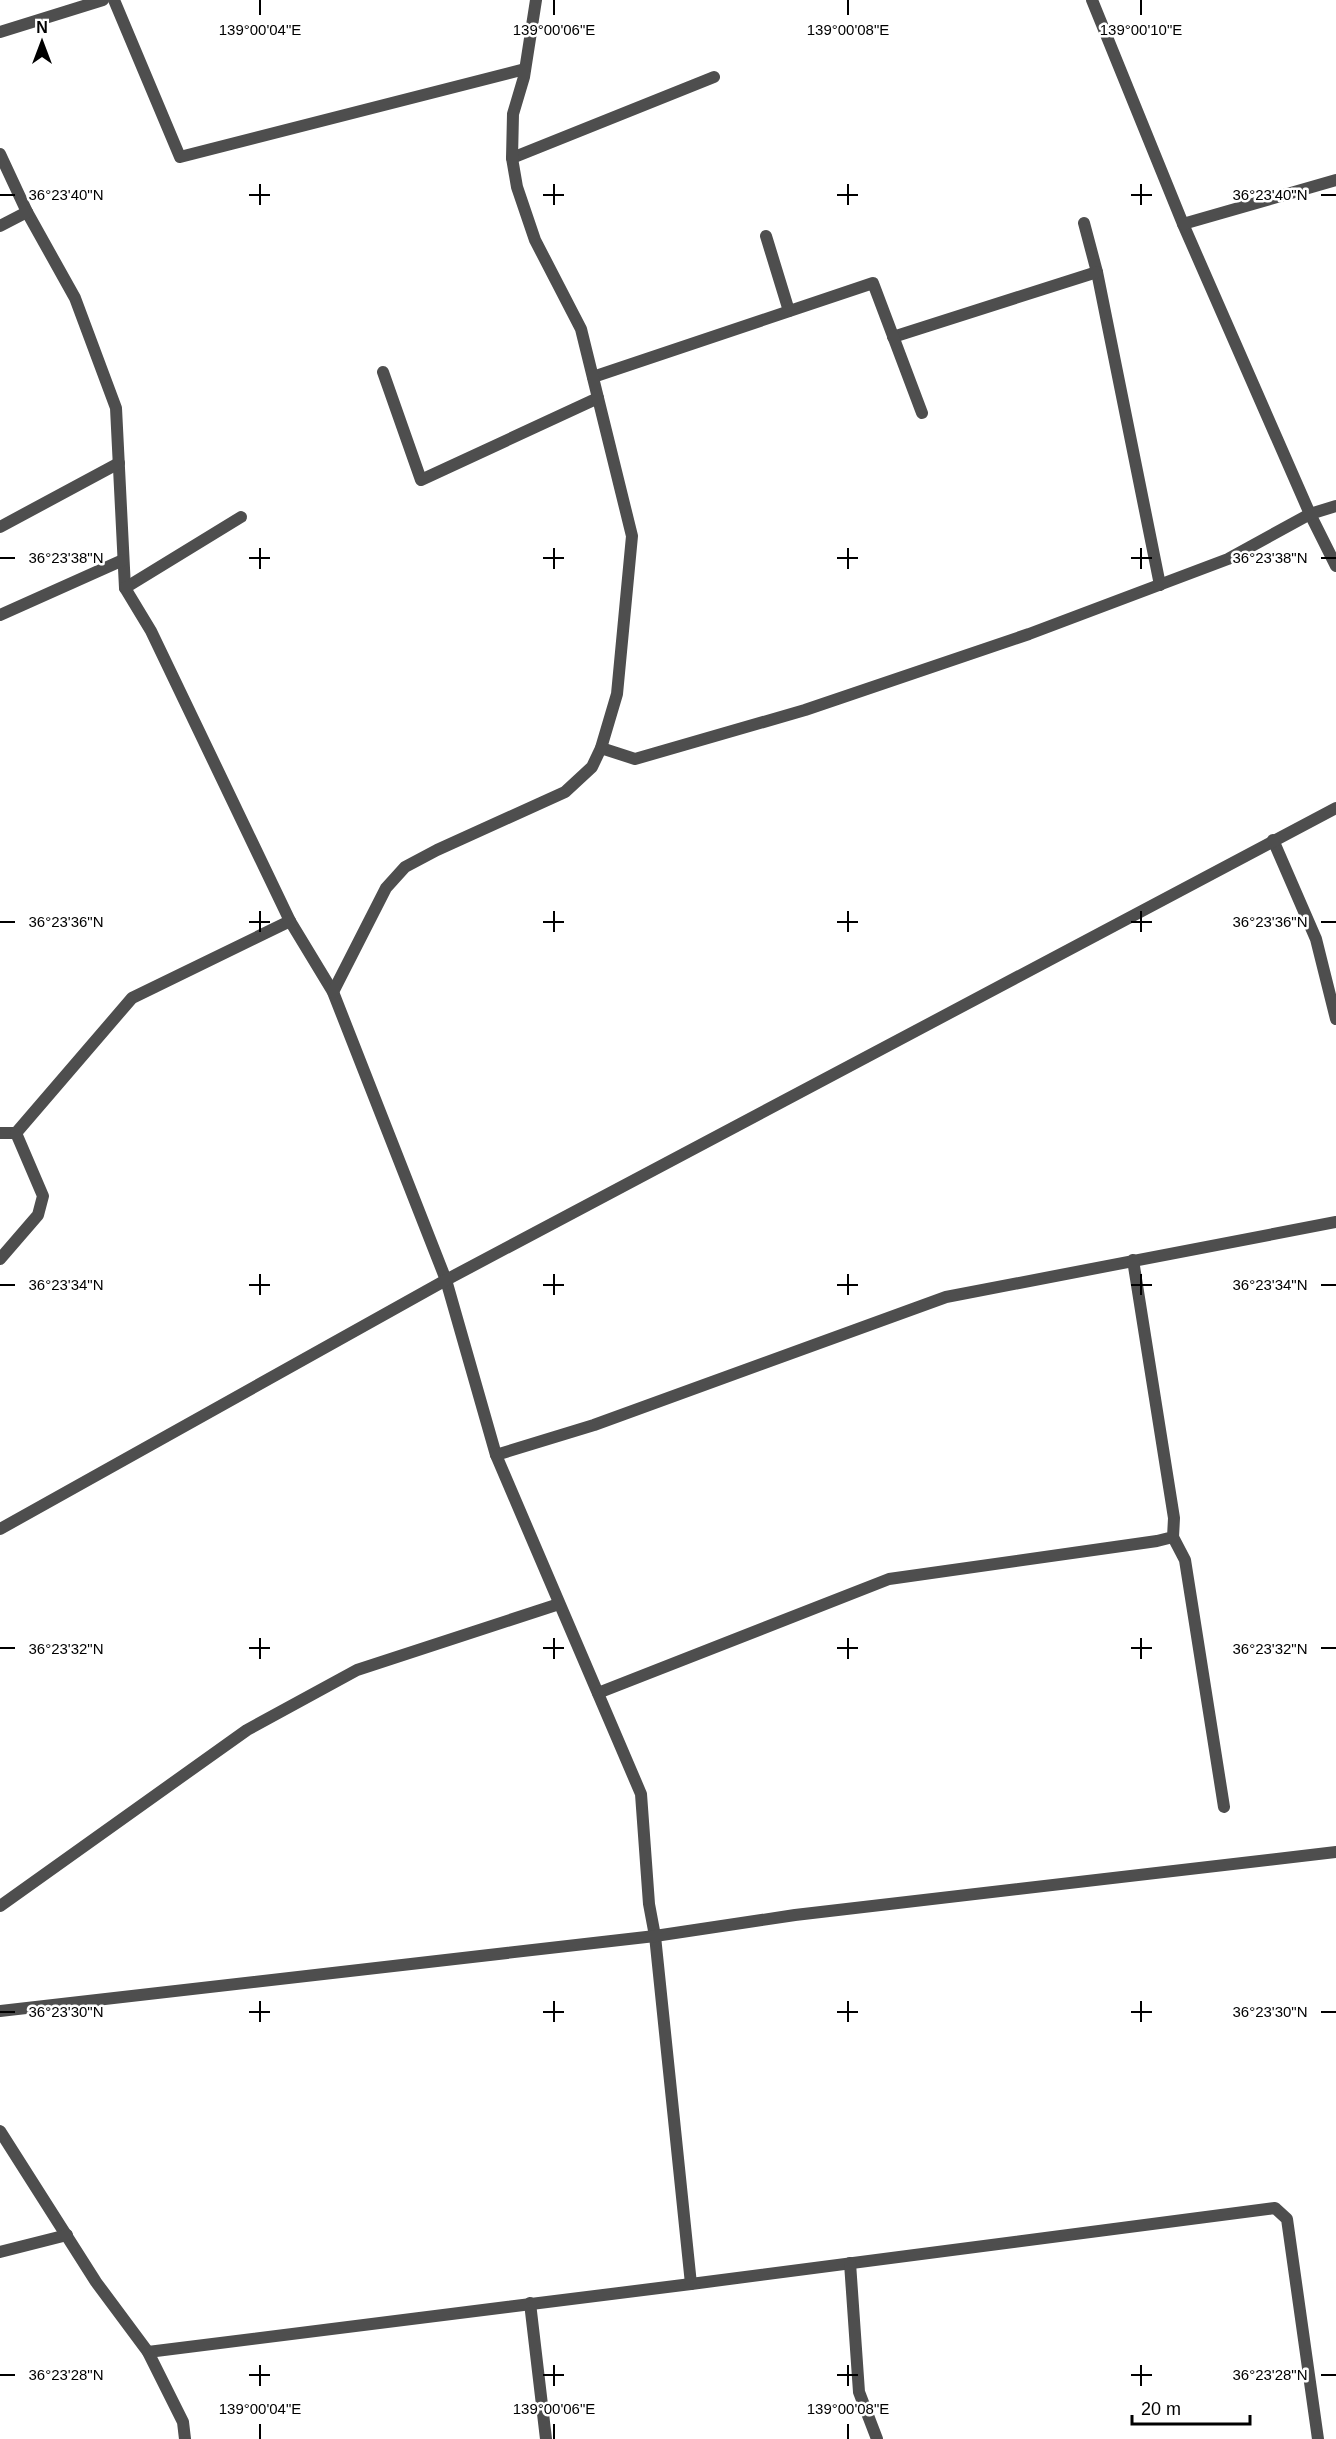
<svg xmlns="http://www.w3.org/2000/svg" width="1336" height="2439" viewBox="0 0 1336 2439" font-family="Arial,sans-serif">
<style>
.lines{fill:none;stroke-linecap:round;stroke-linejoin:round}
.service{stroke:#4e4e4e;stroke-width:12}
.minor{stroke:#4e4e4e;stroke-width:12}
.tertiary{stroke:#4e4e4e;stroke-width:12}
.ticks{fill:none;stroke:#000;stroke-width:2}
.ticks-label{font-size:15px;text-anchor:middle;fill:#000;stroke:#fff;stroke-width:5;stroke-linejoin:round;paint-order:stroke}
</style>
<rect width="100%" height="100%" fill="#fff"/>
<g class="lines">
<polyline class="service" points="1173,1537 1185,1560 1224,1807"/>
<g class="minor">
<polyline points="114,0 180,157 525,69"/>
<polyline points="1092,0 1183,224 1310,514 1336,566"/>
<polyline points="0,32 103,0"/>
<polyline points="0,154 27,212 75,298 116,408 125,588 151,631 290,921 333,992 446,1280 496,1455 641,1794 649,1904 655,1936 691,2284 1275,2208 1287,2219 1318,2439"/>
<polyline points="512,158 714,77"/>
<polyline points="1084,223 1097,272 1160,585"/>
<polyline points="1183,224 1336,180"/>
<polyline points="0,226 27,212"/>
<polyline points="766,236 789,311"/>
<polyline points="893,337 1097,272"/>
<polyline points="383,372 421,480 598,398"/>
<polyline points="593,377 873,283 922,413"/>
<polyline points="0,527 119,463"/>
<polyline points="125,588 241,517"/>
<polyline points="0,615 123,560"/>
<polyline points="601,748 635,759 805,710 1029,634 1228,559 1310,514 1336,506"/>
<polyline points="333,992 386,888 405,867 437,850 565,792 592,767 601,748 617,694 632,536 581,329 535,240 517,187 512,158 513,114 524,77 536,0"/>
<polyline points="0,1133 16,1133"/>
<polyline points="0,1259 38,1215 43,1196 16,1133 132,998 290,921"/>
<polyline points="496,1455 594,1425 946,1297 1336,1222"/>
<polyline points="598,1693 889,1579 1157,1541 1173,1537 1174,1518 1133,1260"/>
<polyline points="0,1906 247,1730 357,1670 559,1604"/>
<polyline points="0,2131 96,2282 148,2352 183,2422 185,2439"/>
<polyline points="0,2252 67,2235"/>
<polyline points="850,2263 859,2392 877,2439"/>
<polyline points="530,2303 546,2439"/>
<polyline points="148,2352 691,2284"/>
</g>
<g class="tertiary">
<polyline points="1273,840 1316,939 1336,1019"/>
<polyline points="0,1529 446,1280 1336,808"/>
<polyline points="0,2011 655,1936 795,1915 1336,1852"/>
</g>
</g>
<path class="ticks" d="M 260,0 L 260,15M 554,0 L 554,15M 848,0 L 848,15M 1141,0 L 1141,15M 260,184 L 260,205M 554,184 L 554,205M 848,184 L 848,205M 1141,184 L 1141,205M 0,195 L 15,195M 249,195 L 270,195M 543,195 L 564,195M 837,195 L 858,195M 1131,195 L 1152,195M 1321,195 L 1336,195M 260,548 L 260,569M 554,548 L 554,569M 848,548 L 848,569M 1141,548 L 1141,569M 0,558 L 15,558M 249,558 L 270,558M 543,558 L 564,558M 837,558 L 858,558M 1131,558 L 1152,558M 1321,558 L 1336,558M 260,911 L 260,932M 554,911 L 554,932M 848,911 L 848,932M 1141,911 L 1141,932M 0,922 L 15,922M 249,922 L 270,922M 543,922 L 564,922M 837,922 L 858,922M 1131,922 L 1152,922M 1321,922 L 1336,922M 260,1274 L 260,1295M 554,1274 L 554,1295M 848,1274 L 848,1295M 1141,1274 L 1141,1295M 0,1285 L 15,1285M 249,1285 L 270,1285M 543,1285 L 564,1285M 837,1285 L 858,1285M 1131,1285 L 1152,1285M 1321,1285 L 1336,1285M 260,1638 L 260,1659M 554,1638 L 554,1659M 848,1638 L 848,1659M 1141,1638 L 1141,1659M 0,1648 L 15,1648M 249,1648 L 270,1648M 543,1648 L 564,1648M 837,1648 L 858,1648M 1131,1648 L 1152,1648M 1321,1648 L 1336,1648M 260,2001 L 260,2022M 554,2001 L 554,2022M 848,2001 L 848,2022M 1141,2001 L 1141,2022M 0,2012 L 15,2012M 249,2012 L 270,2012M 543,2012 L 564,2012M 837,2012 L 858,2012M 1131,2012 L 1152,2012M 1321,2012 L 1336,2012M 260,2365 L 260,2386M 554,2365 L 554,2386M 848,2365 L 848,2386M 1141,2365 L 1141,2386M 0,2375 L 15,2375M 249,2375 L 270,2375M 543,2375 L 564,2375M 837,2375 L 858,2375M 1131,2375 L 1152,2375M 1321,2375 L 1336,2375M 260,2424 L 260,2439M 554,2424 L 554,2439M 848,2424 L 848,2439"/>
<g class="ticks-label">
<text x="260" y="35">139°00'04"E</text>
<text x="554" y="35">139°00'06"E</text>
<text x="848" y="35">139°00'08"E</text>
<text x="1141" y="35">139°00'10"E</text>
<text x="66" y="200">36°23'40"N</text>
<text x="1270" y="200">36°23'40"N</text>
<text x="66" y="563">36°23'38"N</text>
<text x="1270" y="563">36°23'38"N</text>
<text x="66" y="927">36°23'36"N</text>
<text x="1270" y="927">36°23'36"N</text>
<text x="66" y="1290">36°23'34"N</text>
<text x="1270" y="1290">36°23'34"N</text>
<text x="66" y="1654">36°23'32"N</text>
<text x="1270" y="1654">36°23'32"N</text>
<text x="66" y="2017">36°23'30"N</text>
<text x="1270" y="2017">36°23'30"N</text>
<text x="66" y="2380">36°23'28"N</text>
<text x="1270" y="2380">36°23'28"N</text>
<text x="260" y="2414">139°00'04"E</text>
<text x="554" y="2414">139°00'06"E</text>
<text x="848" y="2414">139°00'08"E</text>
</g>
<g transform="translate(42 42)" stroke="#ffffff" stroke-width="4.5" paint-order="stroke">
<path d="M0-4.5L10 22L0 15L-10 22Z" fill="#000000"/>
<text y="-9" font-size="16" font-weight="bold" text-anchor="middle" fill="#000000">N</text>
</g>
<path d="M1132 2415v9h118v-9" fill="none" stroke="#000000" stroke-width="3"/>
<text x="1141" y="2415" font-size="18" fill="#000000" stroke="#ffffff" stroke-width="4.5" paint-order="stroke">20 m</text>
</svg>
